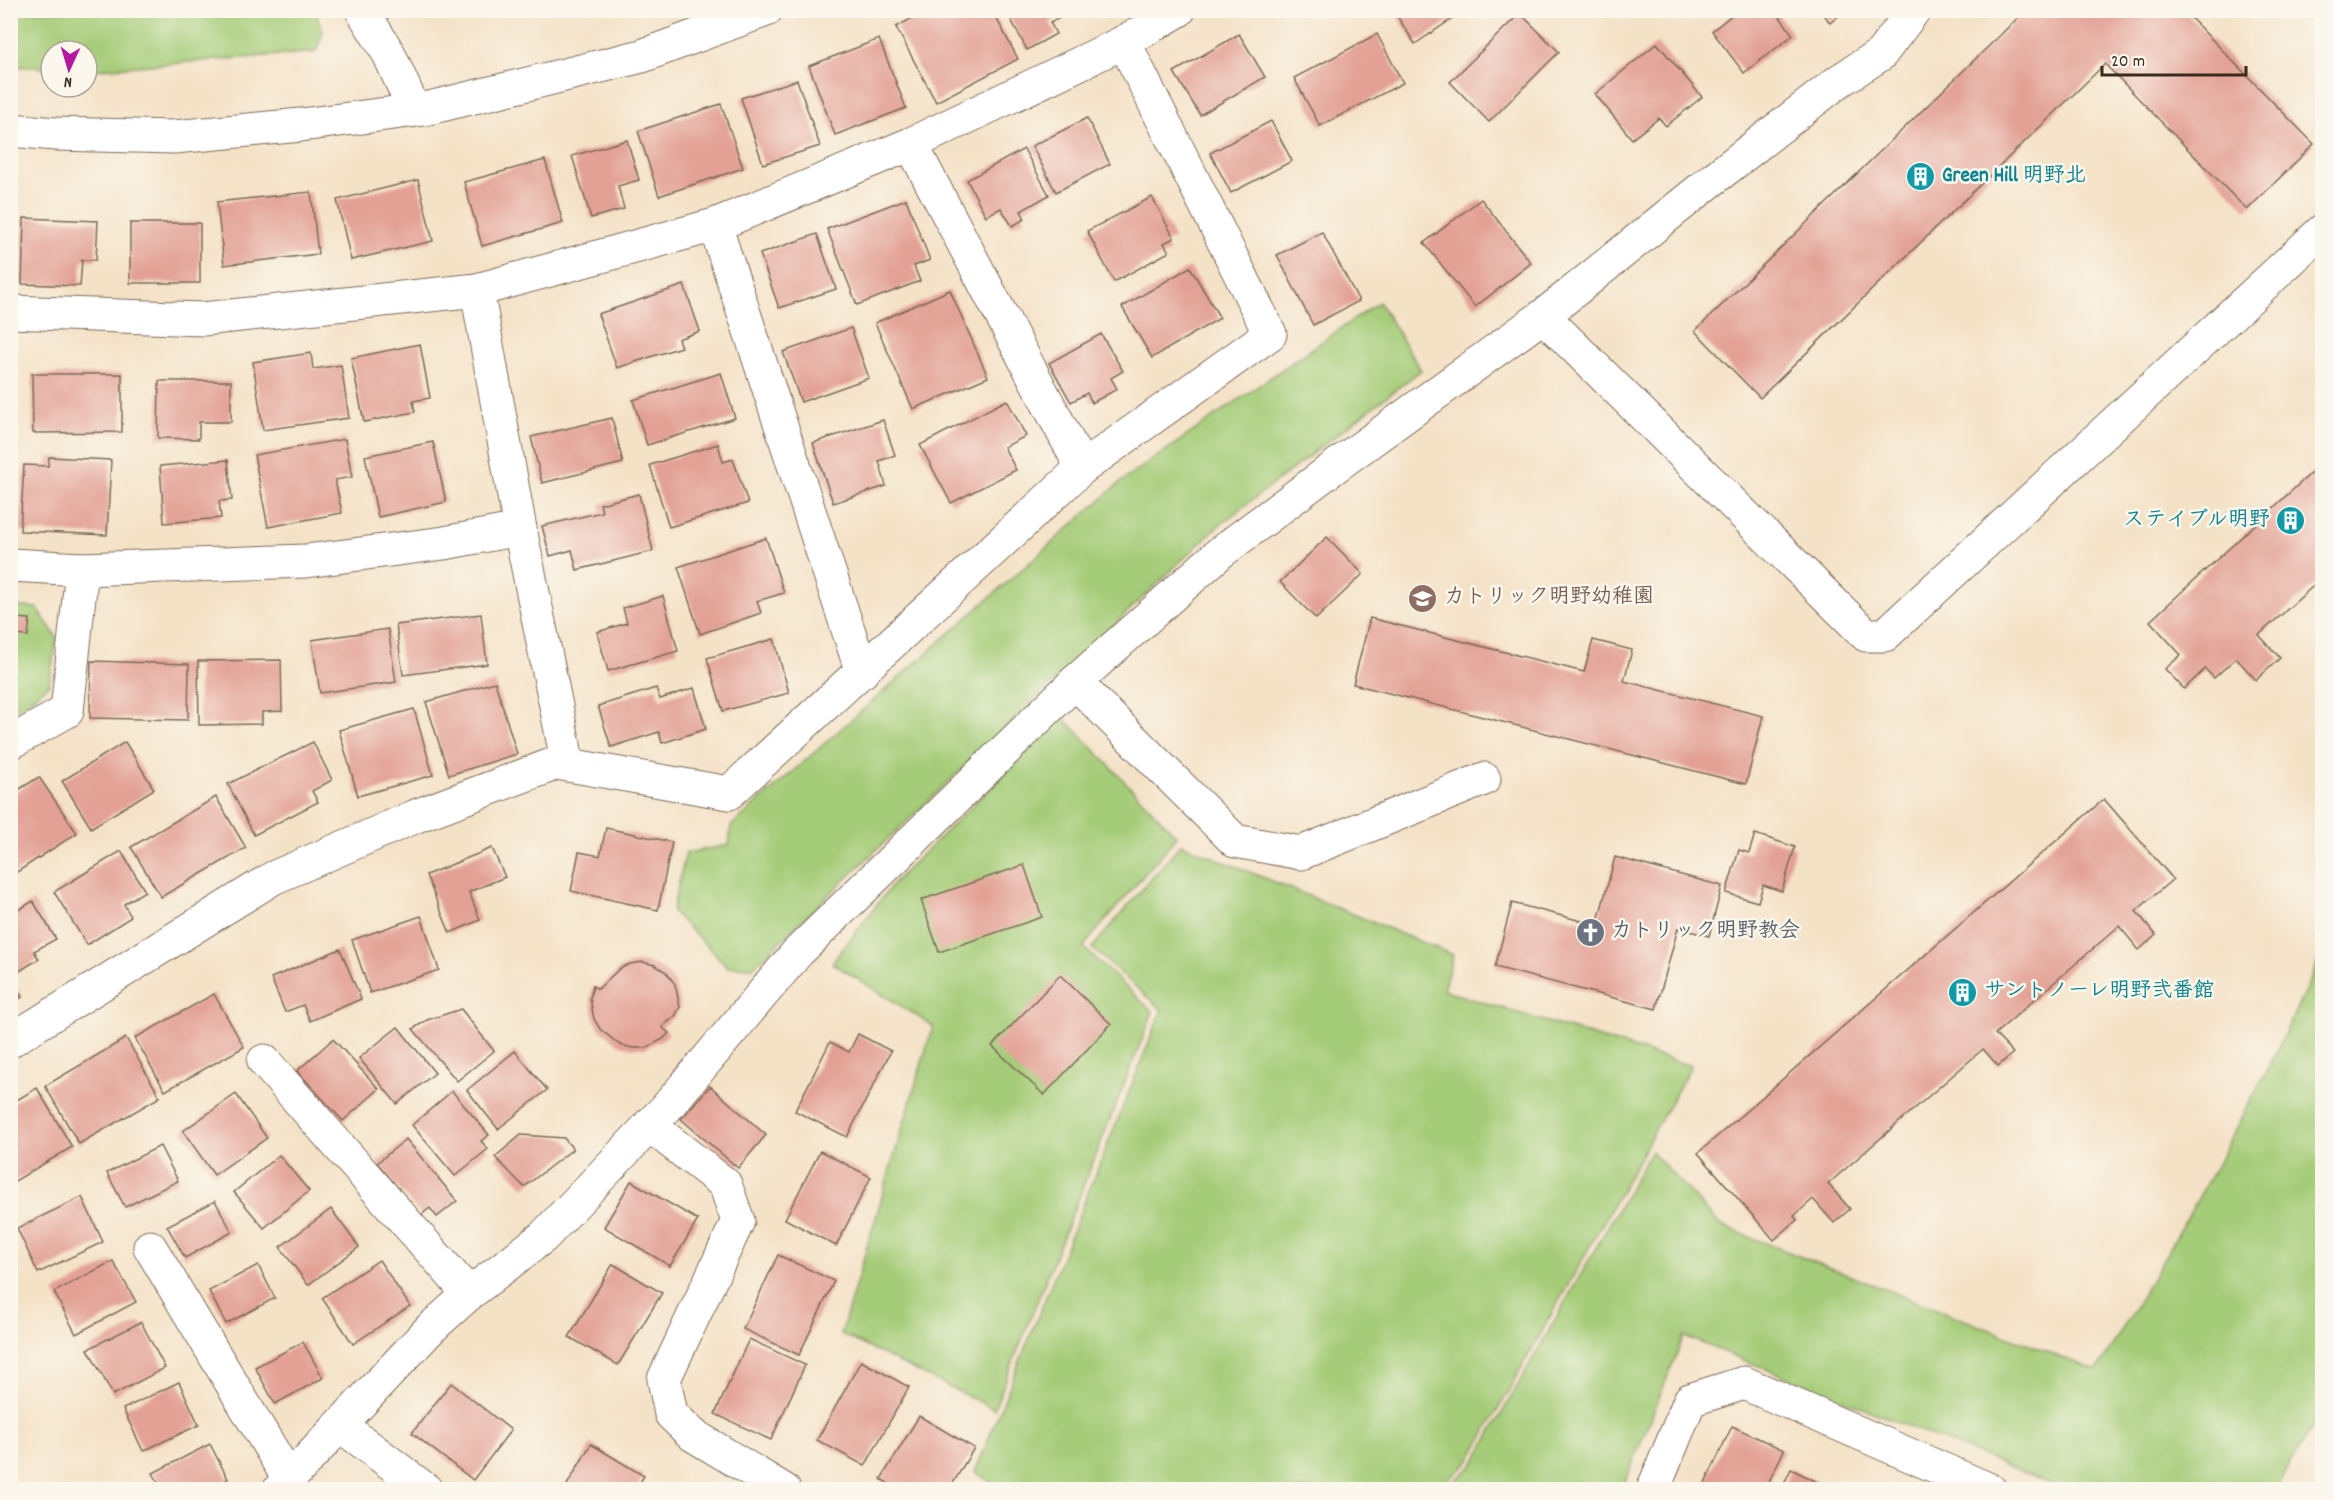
<svg xmlns="http://www.w3.org/2000/svg" width="2333" height="1500" viewBox="0 0 2333 1500" font-family="Dekko,'Klee One',sans-serif">
<style>
.green{fill:#a5cc78;stroke:#707b4b;stroke-width:1.5}
.building{fill:#e3a195}
.lines{fill:none;stroke-linecap:round;stroke-linejoin:round}
.minor-casing{stroke:#7c6a59;stroke-width:35}
.minor{stroke:#fff;stroke-width:33}
.labels{text-anchor:middle;dominant-baseline:central;stroke-width:5;stroke-linejoin:round;paint-order:stroke}
.culture-label{font-size:21px;font-weight:bold;fill:#0d838f;stroke:#fbf7ec;text-anchor:start}
.education-label{font-size:21px;font-weight:bold;fill:#785e54;stroke:#fbf7ec;text-anchor:start}
.worship-label{font-size:21px;font-weight:bold;fill:#5b616d;stroke:#fbf7ec;text-anchor:start}
</style>
<rect width="100%" height="100%" fill="#fbf7ec"/>
<filter id="ink" filterUnits="userSpaceOnUse"><feTurbulence type="fractalNoise" baseFrequency=".0167" numOctaves="2"/><feDisplacementMap in="SourceGraphic" scale="12" xChannelSelector="R" yChannelSelector="G"/><feConvolveMatrix kernelMatrix="1 2 1 2 8 2 1 2 1" color-interpolation-filters="sRGB"/></filter>
<filter id="wash" filterUnits="userSpaceOnUse"><feTurbulence type="fractalNoise" baseFrequency=".008" numOctaves="4" result="noise"/><feDisplacementMap in="SourceGraphic" scale="24" xChannelSelector="R" yChannelSelector="G"/><feGaussianBlur stdDeviation="1.35" result="paint"/><feColorMatrix in="noise" values="0 0 0 0 0 0 0 0 0 0 0 0 0 0 0 0 0 1.4 0 .05"/><feComposite in="paint" operator="in"/></filter>
<g filter="url(#wash)">
<rect width="100%" height="100%" fill="#f4e2c7"/>
<g class="green">
<polygon points="10,11 315,11 323,32 316,52 87,70 87,51 51,51 51,68 11,66"/>
<polygon points="1379,302 1421,370 1217,527 753,967 728,967 672,911 686,853 729,845 731,826 1122,481"/>
<polygon points="10,606 37,608 57,638 49,684 27,702 11,712"/>
<polygon points="1063,717 1177,836 1083,947 1153,1012 994,1409 841,1334 933,1026 832,963 895,881"/>
<polygon points="1181,844 1453,955 1443,990 1691,1066 1468,1463 1437,1489 1003,1490 975,1472 1162,1010 1092,948"/>
<path d="M 2322,955 L 2322,1411 L 2275,1489 L 2064,1489 L 1684,1336 L 1622,1489 L 1444,1489 L 1472,1466 L 1651,1151 L 1721,1226 L 2097,1371 C 2179,1236 2257,1099 2322,955 Z"/>
</g>
<g id="blocks">
<g class="building">
<polygon points="927,10 992,10 1018,59 936,102 896,27"/>
<polygon points="1006,10 1073,10 1050,22 1056,34 1027,50"/>
<polygon points="1393,10 1456,10 1459,14 1415,44"/>
<polygon points="1738,10 1775,10 1793,35 1744,73 1712,31"/>
<polygon points="1821,10 1846,10 1830,23"/>
<polygon points="2026,10 2183,10 2314,144 2247,210 2105,64 1760,398 1695,331"/>
<polygon points="2309,10 2322,10 2322,25"/>
<polygon points="1520,13 1559,52 1489,122 1450,82"/>
<polygon points="1239,34 1265,77 1200,115 1174,72"/>
<polygon points="1377,34 1403,83 1320,126 1294,78"/>
<polygon points="879,39 906,108 835,135 809,66"/>
<polygon points="1657,43 1702,97 1666,126 1659,118 1632,139 1595,94"/>
<polygon points="797,80 820,146 763,164 741,98"/>
<polygon points="721,104 743,168 659,196 638,131"/>
<polygon points="1087,118 1110,164 1056,192 1032,146"/>
<polygon points="1271,121 1292,161 1231,193 1210,153"/>
<polygon points="627,140 639,180 618,186 624,209 591,218 572,156"/>
<polygon points="1024,149 1049,195 1021,211 1025,219 1012,226 1001,208 986,216 967,180"/>
<polygon points="545,160 563,223 482,246 464,182"/>
<polygon points="418,180 433,241 351,260 337,200"/>
<polygon points="311,192 318,254 224,265 217,202"/>
<polygon points="1152,197 1174,238 1164,243 1169,252 1114,282 1087,231"/>
<polygon points="906,199 930,260 914,266 920,281 857,305 827,229"/>
<polygon points="1481,199 1531,263 1475,307 1424,243"/>
<polygon points="24,218 98,221 96,260 82,260 80,286 22,284"/>
<rect x="130" y="223" width="70" height="60"/>
<polygon points="1322,232 1359,301 1313,325 1277,255"/>
<polygon points="817,234 836,289 779,308 760,254"/>
<polygon points="1190,267 1220,318 1152,358 1122,307"/>
<polygon points="684,285 700,331 678,339 681,347 617,368 598,314"/>
<polygon points="950,290 988,377 913,409 875,323"/>
<polygon points="851,328 869,378 801,402 783,352"/>
<polygon points="1101,334 1123,371 1111,378 1117,389 1092,403 1087,393 1071,402 1049,363"/>
<polygon points="420,344 430,398 413,401 415,412 364,422 351,358"/>
<polygon points="311,353 313,369 341,365 349,418 263,430 253,362"/>
<polygon points="721,373 735,418 647,445 633,400"/>
<polygon points="32,374 122,374 122,432 33,433"/>
<polygon points="159,381 231,381 231,422 199,422 199,439 158,438"/>
<polygon points="1007,400 1026,436 1004,447 1016,470 951,503 920,445"/>
<polygon points="612,418 623,463 542,483 531,437"/>
<polygon points="883,420 895,455 879,461 886,486 833,503 813,443"/>
<polygon points="345,439 352,477 335,480 342,513 268,527 254,455"/>
<polygon points="433,442 446,502 378,517 365,456"/>
<polygon points="718,444 723,462 733,459 748,503 669,527 650,465"/>
<polygon points="49,457 111,460 107,535 20,531 24,465 48,466"/>
<polygon points="228,460 232,500 219,501 221,518 164,523 160,466"/>
<polygon points="2322,463 2322,578 2259,635 2280,658 2256,680 2236,658 2214,678 2205,669 2184,689 2165,669 2181,655 2150,621"/>
<polygon points="639,494 653,551 577,570 572,550 550,556 542,526 602,512 600,504"/>
<polygon points="1327,537 1363,574 1316,619 1280,582"/>
<polygon points="766,538 784,593 757,601 761,613 700,634 678,567"/>
<polygon points="663,596 678,651 608,671 597,632 627,623 623,608"/>
<polygon points="481,614 487,664 403,675 396,625"/>
<polygon points="14,618 30,619 28,636 12,635"/>
<polygon points="1370,618 1584,672 1593,640 1632,650 1624,681 1763,716 1746,784 1353,684"/>
<polygon points="388,629 396,682 320,693 312,640"/>
<polygon points="774,639 789,693 723,711 707,658"/>
<polygon points="281,660 282,711 262,712 262,724 199,725 198,661"/>
<polygon points="91,661 189,664 188,720 90,718"/>
<polygon points="495,682 517,754 449,775 426,702"/>
<polygon points="656,688 660,699 694,688 706,729 662,743 659,732 611,747 598,706"/>
<polygon points="414,709 433,775 358,796 339,730"/>
<polygon points="125,742 154,789 91,828 62,781"/>
<polygon points="313,742 332,780 312,791 318,802 254,835 228,784"/>
<polygon points="39,777 77,833 14,874 10,869 10,795"/>
<polygon points="216,797 246,848 161,897 131,847"/>
<polygon points="2104,799 2173,879 2136,911 2156,935 2139,950 2119,926 1995,1034 2013,1053 1998,1066 1983,1049 1828,1184 1850,1209 1834,1223 1813,1199 1794,1216 1797,1220 1774,1240 1698,1153"/>
<polygon points="606,828 672,842 658,910 571,891 579,852 600,856"/>
<polygon points="1755,834 1795,847 1782,891 1763,885 1758,902 1726,893 1739,850 1749,853"/>
<polygon points="492,848 505,877 469,892 480,920 450,933 426,875"/>
<polygon points="121,851 145,891 124,904 131,917 87,945 54,892"/>
<polygon points="1615,857 1722,886 1709,936 1678,928 1656,1009 1495,967 1512,903 1597,925"/>
<polygon points="1024,865 1042,917 939,952 921,900"/>
<polygon points="33,901 56,939 34,951 39,959 10,977 10,915"/>
<polygon points="421,916 439,970 370,993 352,940"/>
<polygon points="340,949 361,999 310,1021 303,1005 285,1012 271,978"/>
<polygon points="643,962 655,965 666,972 675,984 680,1007 675,1016 662,1027 669,1033 663,1039 646,1048 633,1048 620,1045 600,1029 594,1019 590,998 593,986 598,989 619,969 630,964"/>
<polygon points="1060,975 1111,1024 1044,1095 992,1046"/>
<polygon points="10,978 22,997 10,1004"/>
<polygon points="214,994 244,1047 165,1091 135,1038"/>
<polygon points="461,1009 494,1051 457,1081 413,1029 427,1020"/>
<polygon points="398,1027 435,1073 397,1104 359,1058"/>
<polygon points="858,1034 891,1051 847,1137 795,1111 830,1042 849,1052"/>
<polygon points="126,1038 160,1097 79,1144 45,1086"/>
<polygon points="333,1039 379,1089 343,1121 297,1071"/>
<polygon points="515,1051 547,1090 498,1129 467,1090"/>
<polygon points="710,1086 766,1135 738,1168 681,1119"/>
<polygon points="37,1088 72,1147 10,1184 10,1104"/>
<polygon points="452,1091 489,1135 481,1141 488,1149 455,1176 412,1125"/>
<polygon points="236,1094 267,1138 214,1175 183,1131"/>
<polygon points="521,1135 564,1138 573,1149 524,1187 495,1157"/>
<polygon points="406,1139 457,1201 437,1217 430,1208 421,1215 377,1163"/>
<polygon points="160,1146 178,1181 125,1207 107,1173"/>
<polygon points="820,1151 871,1177 836,1246 785,1219"/>
<polygon points="279,1155 309,1191 264,1228 234,1192"/>
<polygon points="631,1181 698,1220 670,1266 604,1227"/>
<polygon points="82,1197 103,1242 38,1273 17,1228"/>
<polygon points="215,1201 232,1232 185,1258 167,1226"/>
<polygon points="331,1209 359,1247 308,1285 280,1247"/>
<polygon points="778,1255 834,1281 799,1355 743,1329"/>
<polygon points="379,1260 410,1306 353,1344 322,1298"/>
<polygon points="113,1261 136,1302 76,1334 54,1292"/>
<polygon points="613,1264 662,1293 618,1365 569,1337"/>
<polygon points="258,1265 275,1298 226,1324 209,1291"/>
<polygon points="141,1322 165,1368 113,1395 88,1349"/>
<polygon points="749,1339 805,1365 771,1440 715,1414"/>
<polygon points="303,1342 323,1378 275,1404 255,1367"/>
<polygon points="861,1361 909,1387 865,1466 817,1440"/>
<polygon points="179,1382 199,1425 143,1451 123,1409"/>
<polygon points="451,1383 511,1430 473,1480 412,1433"/>
<polygon points="919,1416 974,1448 949,1490 898,1490 881,1479"/>
<polygon points="1732,1426 1784,1450 1765,1490 1703,1488"/>
<polygon points="210,1444 228,1479 207,1490 162,1490 153,1473"/>
<polygon points="591,1444 644,1476 635,1490 564,1490"/>
<polygon points="1791,1469 1834,1490 1781,1490"/>
</g>
</g>
</g>
<g filter="url(#ink)">
<use href="#blocks" fill-opacity="0" stroke="#7c6a59" stroke-width="1.5"/>
<g class="lines">
<defs>
<g id="minor">
<polyline points="362,10 389,54 414,110"/>
<polyline points="10,130 56,134 174,137 301,125 425,109 642,56 766,10"/>
<polyline points="911,144 1082,468"/>
<polyline points="715,225 862,672"/>
<polyline points="477,290 520,529 568,765"/>
<polyline points="10,312 203,319 477,290 715,225 911,144 1124,42 1179,10"/>
<polyline points="1543,316 1866,635 1885,635 2322,231"/>
<polyline points="10,565 82,569 306,561 444,543 520,529"/>
<polyline points="1075,682 1235,841 1301,853 1484,779"/>
<polyline points="10,743 67,711 82,569"/>
<polyline points="10,1041 273,878 416,816 557,763 729,793 1082,468 1270,334 1124,42"/>
<polyline points="264,1061 469,1294"/>
<polyline points="649,1125 725,1184 738,1221 664,1379 671,1414 693,1435 784,1490"/>
<polyline points="150,1247 289,1479"/>
<polyline points="340,1425 426,1490"/>
<polyline points="279,1490 431,1328 469,1294 543,1237 667,1107 797,953 1075,682 1221,552 1336,466 1543,316 1712,180 1839,81 1881,54 1914,10"/>
<polyline points="1653,1490 1690,1400 1744,1383 1990,1490"/>
</g>
</defs>
<use href="#minor" class="minor-casing"/>
<use href="#minor" class="minor"/>
</g>
</g>
<defs>
<symbol id="building-disc" viewBox="-11 -11 22 22"><circle r="9.5" fill="#0f9aa8" stroke="#fbf7ec"/><path d="M-4-6H4V6H1V3H-1V6H-4ZM-2.5-4.3h1.7v1.8h-1.7ZM.8-4.3h1.7v1.8H.8ZM-2.5-1h1.7V.8h-1.7ZM.8-1h1.7V.8H.8Z" fill="#fff"/></symbol>
<symbol id="school-disc" viewBox="-11 -11 22 22"><circle r="9.5" fill="#8d6e63" stroke="#fbf7ec"/><path d="M0-5L7-2L0 1L-7-2ZM-4 1L0 2.5L4 1V4Q0 6-4 4Z" fill="#fff"/></symbol>
<symbol id="church-disc" viewBox="-11 -11 22 22"><circle r="9.5" fill="#6b7280" stroke="#fbf7ec"/><path d="M-1.2-6h2.4v3.5h3.3v2.4h-3.3V6h-2.4V-.1h-3.3v-2.4h3.3Z" fill="#fff"/></symbol>
</defs>
<g fill-rule="evenodd">
<use href="#building-disc" x="1904" y="160" width="33" height="33"/>
<use href="#building-disc" x="2274" y="504" width="33" height="33"/>
<use href="#school-disc" x="1406" y="582" width="33" height="33"/>
<use href="#church-disc" x="1574" y="916" width="33" height="33"/>
<use href="#building-disc" x="1946" y="976" width="33" height="33"/>
</g>
<g class="labels">
<g class="culture-label">
<text x="1942" y="177">Green Hill 明野北</text>
<text x="2270" y="521" text-anchor="end">ステイブル明野</text>
<text x="1984" y="992">サントノーレ明野弐番館</text>
</g>
<g class="education-label">
<text x="1444" y="598">カトリック明野幼稚園</text>
</g>
<g class="worship-label">
<text x="1611" y="932">カトリック明野教会</text>
</g>
</g>
<rect width="2333" height="1500" fill="none" stroke="#fbf7ec" stroke-width="36"/>
<g transform="translate(69 69) rotate(184)"><circle r="28" fill="#fbf7ec" stroke="#aea59a" stroke-width="1.5"/>
<path d="M0-4.5L10 22L0 15L-10 22Z" fill="#b5179e"/>
<text y="-9" font-size="16" font-weight="bold" text-anchor="middle" fill="#3b2a1e">N</text>
</g>
<path d="M2102 66v9h144v-9" fill="none" stroke="#3b2a1e" stroke-width="3"/>
<text x="2111" y="66" font-size="18" fill="#3b2a1e" stroke="#fbf7ec" stroke-width="4.5" paint-order="stroke">20 m</text>
</svg>
